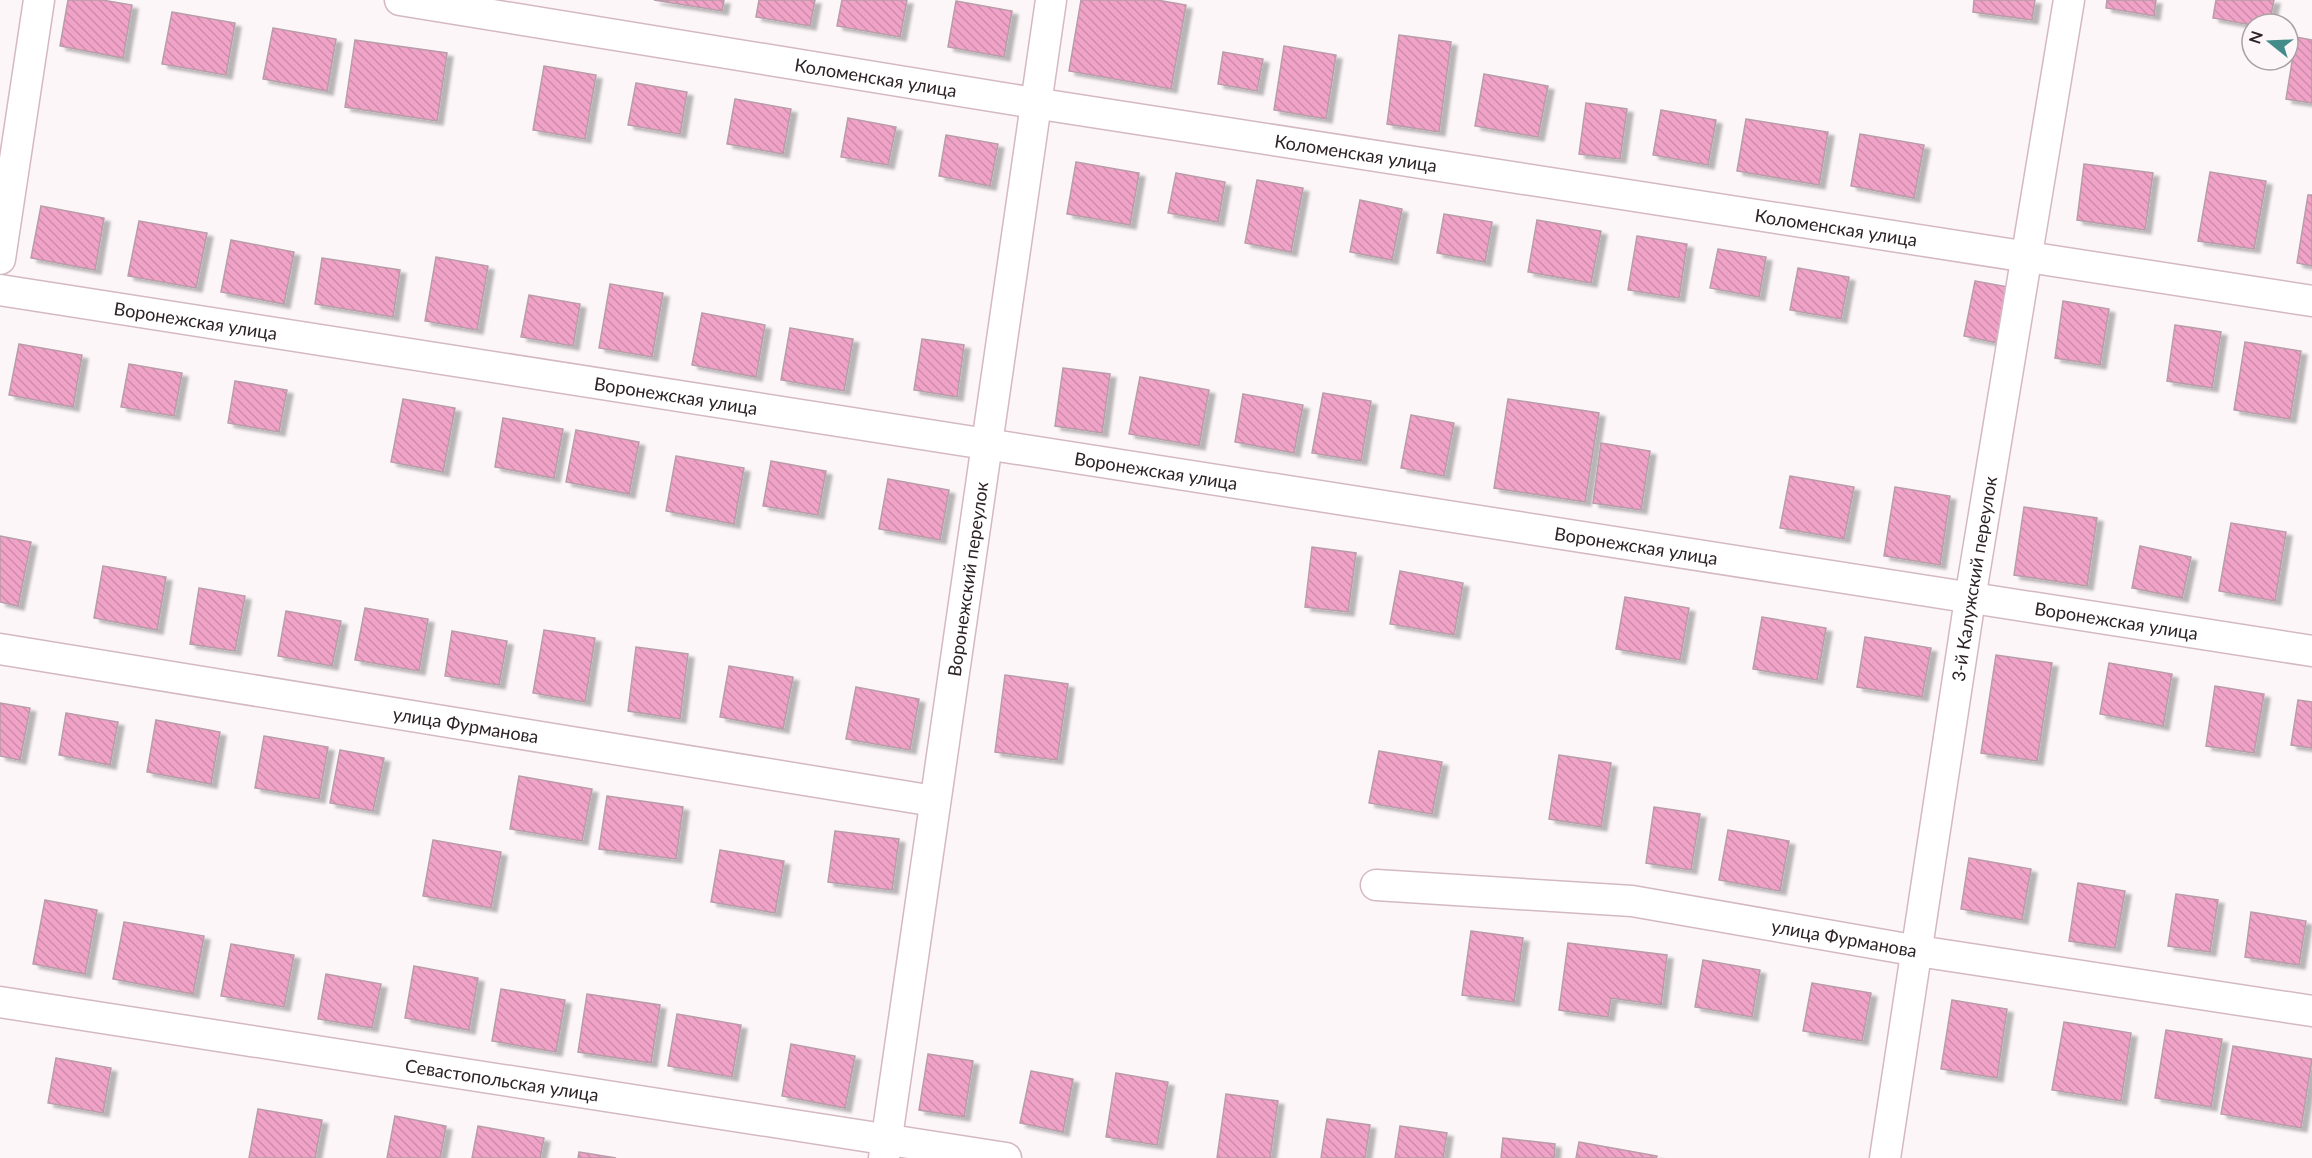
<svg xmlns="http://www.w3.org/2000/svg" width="2312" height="1158" viewBox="0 0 2312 1158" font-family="Lato,sans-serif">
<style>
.building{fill:url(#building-back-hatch);stroke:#b89da9;stroke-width:1.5;filter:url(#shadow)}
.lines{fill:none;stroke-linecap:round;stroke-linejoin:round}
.street-casing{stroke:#d4b8c4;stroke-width:33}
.street{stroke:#fff;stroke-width:30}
.labels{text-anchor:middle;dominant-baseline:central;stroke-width:5;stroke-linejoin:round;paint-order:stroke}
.street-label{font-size:18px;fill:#2d2227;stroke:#fcf6f8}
</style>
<defs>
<pattern id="building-back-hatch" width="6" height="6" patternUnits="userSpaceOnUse" patternTransform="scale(1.5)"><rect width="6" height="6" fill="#f0a3c7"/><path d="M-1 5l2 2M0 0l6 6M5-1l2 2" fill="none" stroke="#ce8cab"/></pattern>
<filter id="shadow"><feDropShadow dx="6" dy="4" stdDeviation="1.5" flood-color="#0004"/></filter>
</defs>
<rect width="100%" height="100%" fill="#fcf6f8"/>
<g class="building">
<polygon points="68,0 102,0 132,5 123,58 60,46"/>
<polygon points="654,0 724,0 722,11"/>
<polygon points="759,0 815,0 810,26 756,17"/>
<polygon points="842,0 907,0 900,37 837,26"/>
<polygon points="1081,0 1157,0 1186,5 1171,89 1069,71"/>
<polygon points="1974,0 2035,0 2032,20 1973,12"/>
<polygon points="2107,0 2156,0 2154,16 2106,8"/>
<polygon points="2216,0 2274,0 2269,24 2252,25 2213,18"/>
<polygon points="956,1 1012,11 1004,57 948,47"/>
<polygon points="172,12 235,23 226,75 162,64"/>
<polygon points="273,28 336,39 327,91 263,79"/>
<polygon points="1399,35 1451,42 1439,132 1387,124"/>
<polygon points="2296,37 2312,40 2312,103 2286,99"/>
<polygon points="355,40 447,53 437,121 345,107"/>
<polygon points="1284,46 1336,55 1326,119 1274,110"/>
<polygon points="1223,52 1263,59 1257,91 1218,84"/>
<polygon points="544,66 596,75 585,139 533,130"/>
<polygon points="1484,74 1548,86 1538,137 1475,126"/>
<polygon points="636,83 687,92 680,134 628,125"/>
<polygon points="735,99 791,109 783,154 727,144"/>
<polygon points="1586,103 1627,109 1620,159 1579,154"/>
<polygon points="1661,110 1716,120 1708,165 1653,155"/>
<polygon points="848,118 896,127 888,165 841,157"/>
<polygon points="1746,119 1828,132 1819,185 1737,171"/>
<polygon points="1860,134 1924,145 1914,198 1851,186"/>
<polygon points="946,135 998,144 990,186 939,176"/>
<polygon points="1076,162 1139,173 1130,225 1067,214"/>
<polygon points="2084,164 2153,173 2145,230 2077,220"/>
<polygon points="2210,172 2266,181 2254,249 2198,241"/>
<polygon points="1176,173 1225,182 1218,222 1168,213"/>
<polygon points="1257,180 1303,188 1291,252 1245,243"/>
<polygon points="2308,195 2312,195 2312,266 2297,263"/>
<polygon points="1360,200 1402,209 1392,260 1350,252"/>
<polygon points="41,206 104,218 95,270 31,258"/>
<polygon points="1444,214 1492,222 1485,262 1437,253"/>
<polygon points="1537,220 1601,231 1591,283 1528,272"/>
<polygon points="139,221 207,233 196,288 128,276"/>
<polygon points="1637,236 1687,244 1679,298 1628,290"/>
<polygon points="231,240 294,252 284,304 221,292"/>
<polygon points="1718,249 1766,257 1759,297 1710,288"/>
<polygon points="436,257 488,266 477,330 425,321"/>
<polygon points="322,258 400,270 393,317 315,304"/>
<polygon points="1798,268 1849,277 1841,319 1790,310"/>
<polygon points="1975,281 2014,288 2003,344 1964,336"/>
<polygon points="610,284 663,293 652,357 599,348"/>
<polygon points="529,295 580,304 573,346 521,337"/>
<polygon points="2063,301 2109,309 2100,365 2055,358"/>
<polygon points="702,313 765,325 756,377 692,365"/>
<polygon points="2175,325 2221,332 2212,388 2167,381"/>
<polygon points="790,328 853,339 844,391 781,380"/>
<polygon points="922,339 964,345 957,397 914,390"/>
<polygon points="2245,342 2301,351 2290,419 2234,410"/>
<polygon points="19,344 82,355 73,407 9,395"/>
<polygon points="129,364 182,373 174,416 121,407"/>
<polygon points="1063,368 1110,374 1102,433 1055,426"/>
<polygon points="1140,377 1209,390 1199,446 1129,434"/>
<polygon points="235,381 287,390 279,432 228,423"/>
<polygon points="1323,393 1371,401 1361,461 1312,453"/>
<polygon points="1243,394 1303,405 1294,453 1235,442"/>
<polygon points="403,399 455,408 443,472 391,462"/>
<polygon points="1508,399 1599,413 1585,502 1494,488"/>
<polygon points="1411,415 1454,423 1444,476 1401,468"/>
<polygon points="503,418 563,429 554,478 495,467"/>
<polygon points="576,430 639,442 629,494 566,482"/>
<polygon points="1601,443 1650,451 1641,510 1593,503"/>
<polygon points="676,456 744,468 734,524 666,511"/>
<polygon points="771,461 826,471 818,515 763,506"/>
<polygon points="1790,476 1854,487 1844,539 1780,528"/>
<polygon points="888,479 949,490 940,540 879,529"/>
<polygon points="1895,487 1950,496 1940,565 1884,556"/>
<polygon points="2024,507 2097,518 2087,586 2014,575"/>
<polygon points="2231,523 2286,532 2275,601 2219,591"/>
<polygon points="0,536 31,542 18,606 0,602"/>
<polygon points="2140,546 2191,557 2182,598 2132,588"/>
<polygon points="1312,547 1356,553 1348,612 1305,607"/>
<polygon points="103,566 166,577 157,630 94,618"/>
<polygon points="1400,571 1463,583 1454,635 1390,624"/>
<polygon points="199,588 245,596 235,651 190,644"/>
<polygon points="1625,597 1689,608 1680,660 1616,649"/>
<polygon points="365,608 428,619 419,671 355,660"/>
<polygon points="286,611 341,621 332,666 278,656"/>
<polygon points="1762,617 1826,628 1817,680 1753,669"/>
<polygon points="544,630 595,638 585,702 533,693"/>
<polygon points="452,631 507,641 499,685 445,676"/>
<polygon points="1865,637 1931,648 1922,697 1857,687"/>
<polygon points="636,647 688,654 680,719 628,711"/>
<polygon points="1996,655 2052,663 2037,761 1981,753"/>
<polygon points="2109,663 2172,674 2163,726 2100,714"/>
<polygon points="729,666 793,677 783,729 720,717"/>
<polygon points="1005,675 1068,684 1057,760 995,752"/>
<polygon points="2215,686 2264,694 2254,753 2206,746"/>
<polygon points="856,687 919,699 910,750 846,739"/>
<polygon points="2298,700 2312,702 2312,748 2291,745"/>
<polygon points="0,703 30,708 20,760 0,756"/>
<polygon points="66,713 118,722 110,765 59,755"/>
<polygon points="156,720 220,732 211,784 147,772"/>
<polygon points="264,736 328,747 319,799 255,788"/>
<polygon points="340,750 384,758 373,811 330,803"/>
<polygon points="1379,751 1442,762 1432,814 1369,803"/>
<polygon points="1559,755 1611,763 1601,827 1549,819"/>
<polygon points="519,776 592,789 582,841 510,829"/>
<polygon points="607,796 683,807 676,859 599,849"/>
<polygon points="1654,807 1700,814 1691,870 1646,863"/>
<polygon points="1728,830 1789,841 1780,891 1719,880"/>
<polygon points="835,831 899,839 892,890 828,882"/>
<polygon points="433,840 501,852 491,908 423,896"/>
<polygon points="720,850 784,861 775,913 711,902"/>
<polygon points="1969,858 2031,869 2022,920 1961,909"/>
<polygon points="2078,883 2125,891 2115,948 2069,941"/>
<polygon points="2176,894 2218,900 2210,952 2168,946"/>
<polygon points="45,900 97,910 85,974 33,964"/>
<polygon points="2251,912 2306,921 2299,965 2245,957"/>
<polygon points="124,922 204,936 193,994 113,979"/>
<polygon points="1471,931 1523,938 1514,1002 1462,995"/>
<polygon points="1568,943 1667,955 1661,1005 1611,998 1608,1017 1559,1010"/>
<polygon points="231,944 294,955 284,1007 221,996"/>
<polygon points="1703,960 1760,970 1752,1017 1695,1007"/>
<polygon points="414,966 478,978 469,1030 405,1018"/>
<polygon points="326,974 381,984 372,1028 318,1019"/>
<polygon points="1812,983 1871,993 1862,1041 1803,1031"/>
<polygon points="501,989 565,1000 556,1052 492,1041"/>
<polygon points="587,994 660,1005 651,1063 578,1052"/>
<polygon points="1952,1000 2007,1009 1997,1078 1941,1069"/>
<polygon points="677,1014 741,1025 732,1077 668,1066"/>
<polygon points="2064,1022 2131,1033 2121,1101 2052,1090"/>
<polygon points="2166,1030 2222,1039 2211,1107 2155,1098"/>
<polygon points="791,1044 855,1056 845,1108 782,1096"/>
<polygon points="2233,1046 2312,1059 2301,1128 2221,1114"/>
<polygon points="928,1054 973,1061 964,1117 919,1110"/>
<polygon points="56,1058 111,1068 103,1113 48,1103"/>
<polygon points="1031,1071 1073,1079 1063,1132 1020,1123"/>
<polygon points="1116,1073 1168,1082 1157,1145 1106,1137"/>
<polygon points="1226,1094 1278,1101 1270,1158 1217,1158"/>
<polygon points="258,1109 322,1120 315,1158 249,1158"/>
<polygon points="395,1116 446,1126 440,1158 387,1158"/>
<polygon points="1327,1119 1370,1125 1365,1158 1321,1158"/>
<polygon points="478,1126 544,1138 540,1158 472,1158"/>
<polygon points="1400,1126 1447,1133 1443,1158 1395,1158"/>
<polygon points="1503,1138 1555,1144 1554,1158 1501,1158"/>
<polygon points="1579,1142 1657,1156 1656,1158 1576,1158"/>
<polygon points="579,1152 616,1158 578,1158"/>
</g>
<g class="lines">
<defs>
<g id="street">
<path id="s1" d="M 400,0 L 1034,103 L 2312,301"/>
<polyline points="0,259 39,0"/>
<path id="s2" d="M 0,290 L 2312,651"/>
<path id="s3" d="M 0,649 L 934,801"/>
<path id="s4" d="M 1376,885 L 1632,901 L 1918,951 L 2312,1011"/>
<path id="s5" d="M 0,1002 L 1006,1158"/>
<path id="s6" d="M 884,1158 L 1051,0"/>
<path id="s7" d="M 1885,1158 L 1970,599 L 2069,0"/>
</g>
</defs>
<use href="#street" class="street-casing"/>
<use href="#street" class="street"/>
</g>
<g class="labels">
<g class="street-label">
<text stroke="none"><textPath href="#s1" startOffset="482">Коломенская улица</textPath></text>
<text stroke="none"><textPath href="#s1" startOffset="968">Коломенская улица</textPath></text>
<text stroke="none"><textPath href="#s1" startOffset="1454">Коломенская улица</textPath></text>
<text stroke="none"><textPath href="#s2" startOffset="198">Воронежская улица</textPath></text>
<text stroke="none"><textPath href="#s2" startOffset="684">Воронежская улица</textPath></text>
<text stroke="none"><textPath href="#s2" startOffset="1170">Воронежская улица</textPath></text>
<text stroke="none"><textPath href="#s2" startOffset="1656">Воронежская улица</textPath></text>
<text stroke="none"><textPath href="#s6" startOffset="585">Воронежский переулок</textPath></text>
<text stroke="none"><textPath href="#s7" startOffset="586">3-й Калужский переулок</textPath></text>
<text stroke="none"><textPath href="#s2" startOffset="2142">Воронежская улица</textPath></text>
<text stroke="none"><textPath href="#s3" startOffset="472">улица Фурманова</textPath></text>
<text stroke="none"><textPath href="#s4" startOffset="472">улица Фурманова</textPath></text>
<text stroke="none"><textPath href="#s5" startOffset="508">Севастопольская улица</textPath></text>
</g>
</g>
<g transform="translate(2270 42) rotate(288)"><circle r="28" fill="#fcf6f8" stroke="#a9a1a4" stroke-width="1.5"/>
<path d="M0-4.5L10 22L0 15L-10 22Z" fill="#448c8a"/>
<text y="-9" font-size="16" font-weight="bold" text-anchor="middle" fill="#2d2227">N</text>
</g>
</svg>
